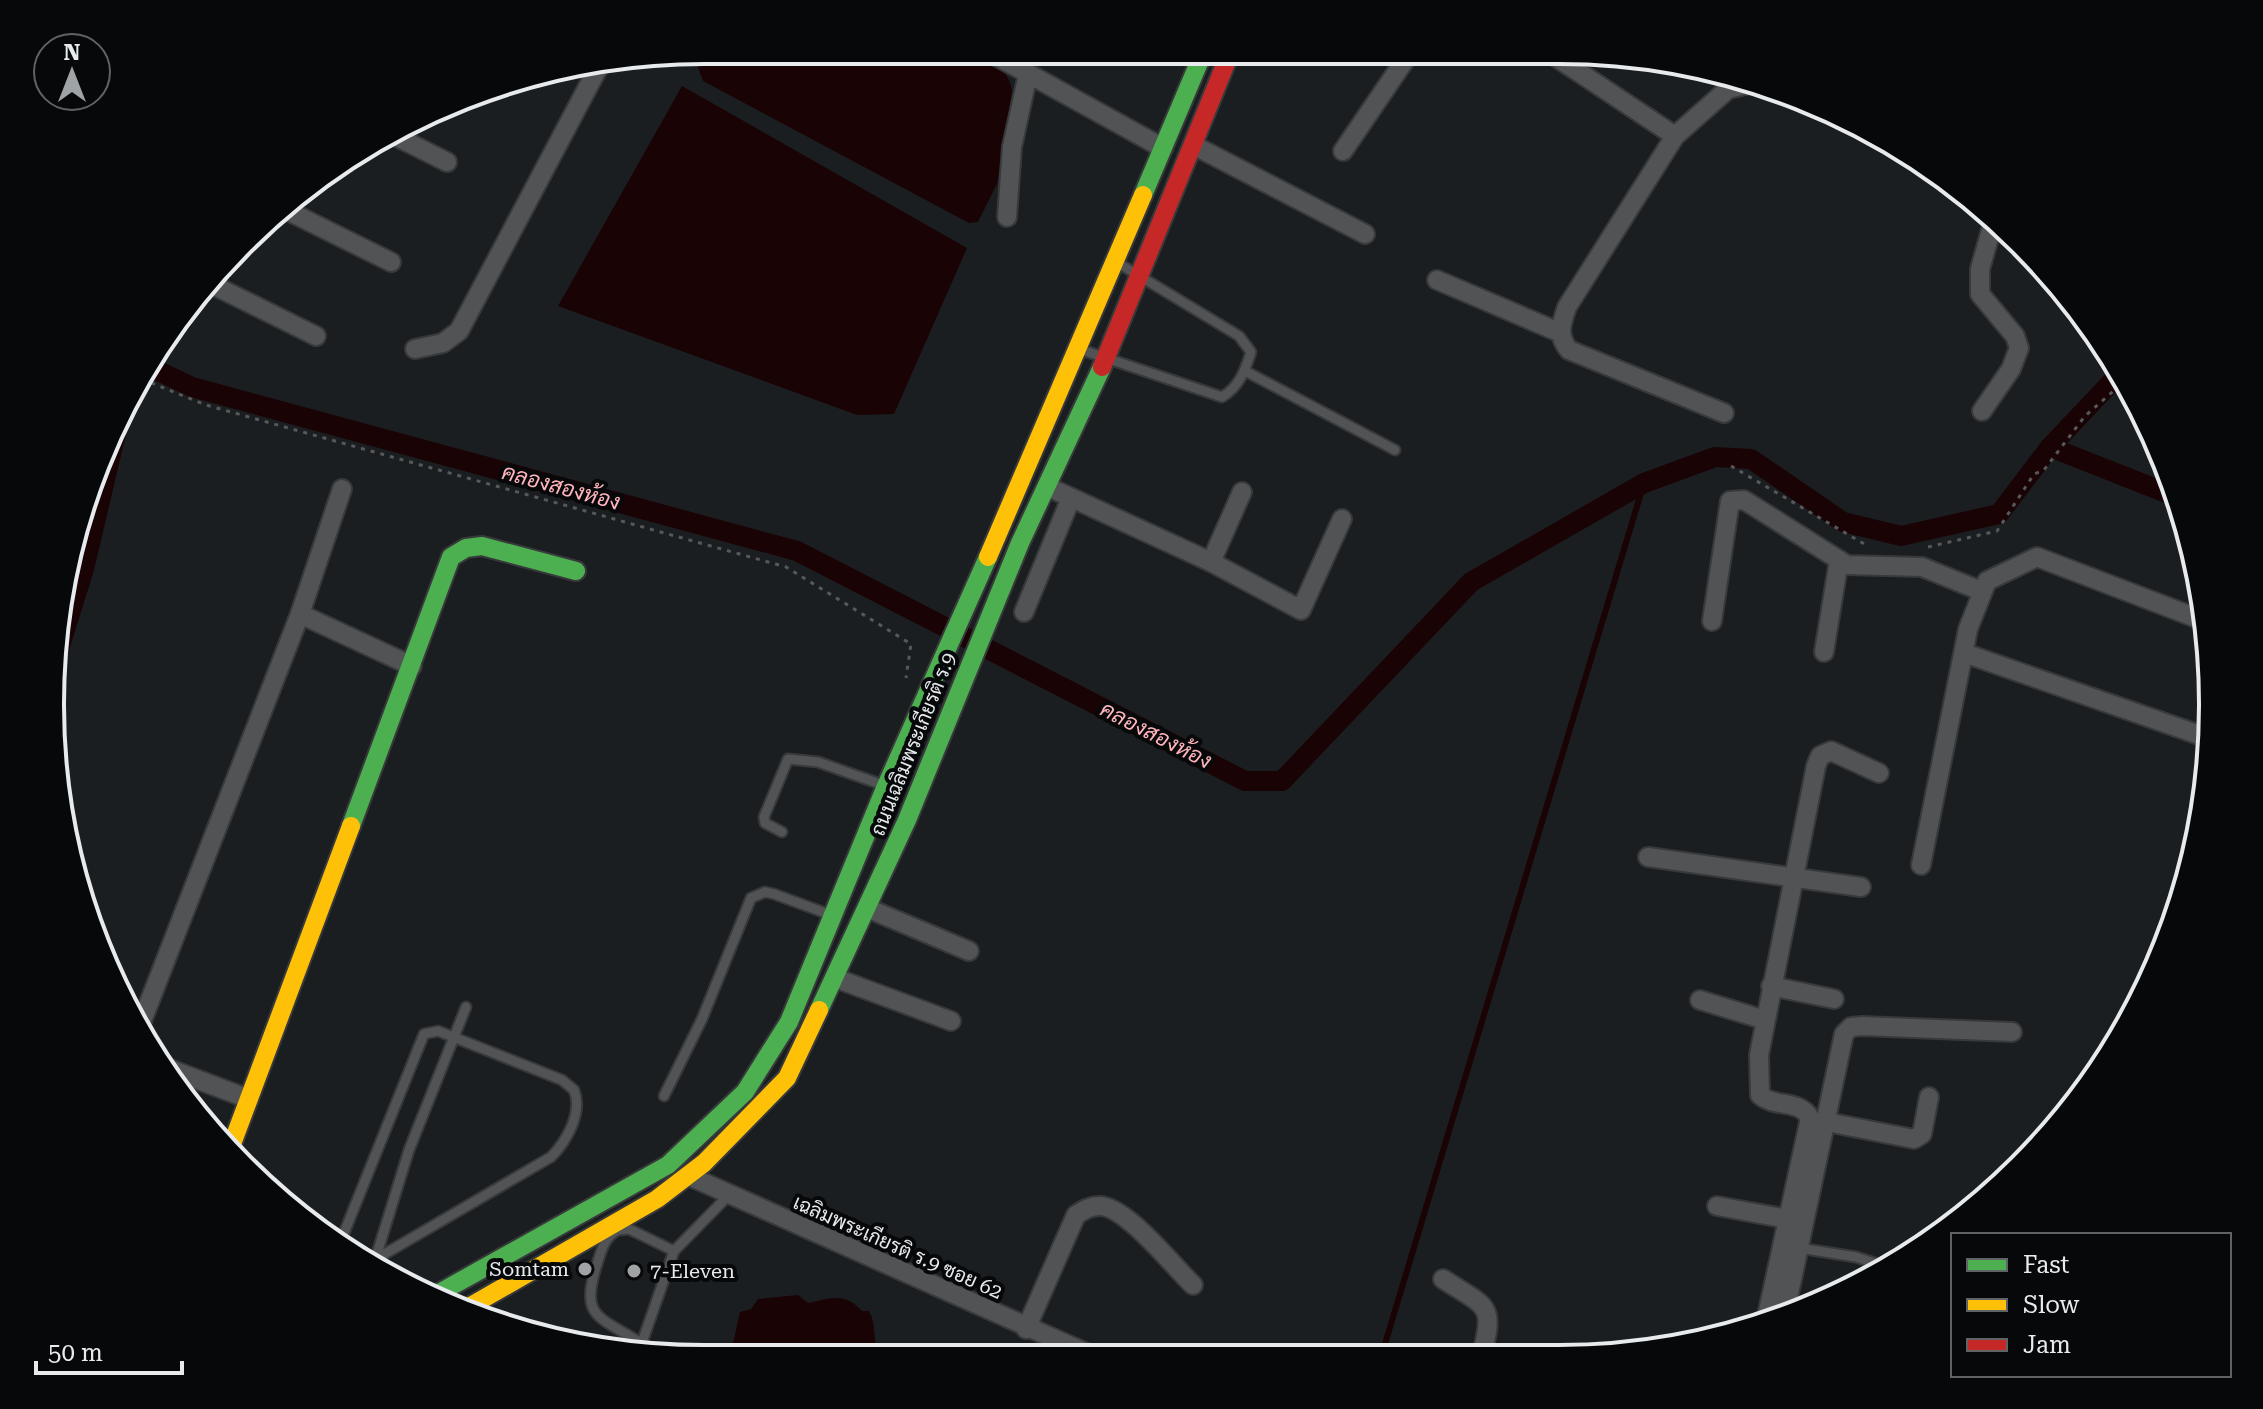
<svg xmlns="http://www.w3.org/2000/svg" width="2263" height="1409" viewBox="0 0 2263 1409" font-family="'Roboto Serif',Sarabun,serif">
<style>
.water{fill:#1a0305}
.lines{fill:none;stroke-linecap:round;stroke-linejoin:round}
.stream{stroke:#1a0305;stroke-width:6}
.canal{stroke:#1a0305;stroke-width:20}
.lane-casing{stroke:#37393b;stroke-width:13}
.street-casing{stroke:#37393b;stroke-width:22}
.fast-casing{stroke:#37393b;stroke-width:22}
.slow-casing{stroke:#37393b;stroke-width:22}
.jam-casing{stroke:#37393b;stroke-width:22}
.path{stroke:#565859;stroke-width:3;stroke-dasharray:4 6;stroke-linecap:butt}
.lane{stroke:#515354;stroke-width:9}
.street{stroke:#515354;stroke-width:18}
.fast{stroke:#4caf50;stroke-width:18}
.slow{stroke:#ffc107;stroke-width:18}
.jam{stroke:#c62828;stroke-width:18}
.poi-dot{fill:#a0a3a5;stroke:#06080a;stroke-width:3}
.labels{text-anchor:middle;dominant-baseline:central;stroke-width:8;stroke-linejoin:round;paint-order:stroke}
.street-label{font-size:20px;fill:#e7ebed;stroke:#06080a}
.poi-label{font-size:20px;fill:#e7ebed;stroke:#06080a;text-anchor:end}
.water-label{font-size:22px;font-style:italic;fill:#ffb4bb;stroke:#06080a}
.rim{fill:none;stroke:#e7ebed;stroke-width:4}
</style>
<rect width="100%" height="100%" fill="#1b1e20"/>
<g class="water">
<path d="M 701,50 L 970,52 C 990,62 1010,68 1012,92 L 997,184 L 978,222 L 969,223 L 703,81 L 696,62 Z"/>
<polygon points="682,86 967,248 894,414 857,415 558,306"/>
<path d="M 798,1295 L 808,1303 C 829,1299 844,1291 862,1311 L 869,1311 C 877,1325 872,1340 879,1355 L 799,1354 L 785,1346 L 776,1354 L 724,1354 L 732,1348 L 740,1312 L 751,1309 L 758,1299 Z"/>
</g>
<g class="lines">
<polyline class="stream" points="1381,1357 1644,483"/>
<g class="canal">
<polyline points="148,366 192,387 797,551 1245,781 1282,781 1471,582 1644,483 1715,457 1751,459 1843,522 1901,536 1999,514 2050,447 2121,372"/>
<polyline points="2050,447 2179,498"/>
<polyline points="59,649 84,569 117,429"/>
</g>
<defs>
<g id="lane">
<path d="M 1079,349 L 1222,397 C 1239,387 1245,371 1251,352 L 1239,336 L 1118,263"/>
<polyline points="1245,371 1395,450"/>
<polyline points="782,832 765,823 764,817 788,759 818,762 883,785"/>
<polyline points="664,1096 702,1019 751,898 765,892 774,894 831,915"/>
<path d="M 340,1243 L 424,1034 L 438,1031 L 562,1080 L 574,1090 C 583,1112 567,1141 551,1157 L 376,1259"/>
<polyline points="1799,1248 1856,1257 1890,1268"/>
<polyline points="375,1260 409,1150 466,1007"/>
<path d="M 641,1343 C 597,1315 579,1318 598,1261 C 602,1248 605,1237 618,1230 L 629,1229 L 674,1251"/>
<polyline points="638,1354 674,1251 728,1196"/>
</g>
<g id="street">
<polyline points="989,52 1163,148"/>
<polyline points="1553,55 1675,136"/>
<polyline points="397,137 447,162"/>
<polyline points="1193,145 1365,234"/>
<polyline points="1343,151 1409,54"/>
<polyline points="284,209 391,262"/>
<polyline points="1007,217 1012,147 1028,74"/>
<polyline points="1437,280 1561,333"/>
<polyline points="213,285 316,336"/>
<polyline points="415,349 443,343 459,331 598,68"/>
<polyline points="1982,411 2011,369 2019,348 2015,336 1980,294 1980,269 1994,220"/>
<path d="M 1724,413 L 1569,350 C 1557,336 1561,324 1567,307 L 1675,136 L 1728,89 L 1749,84"/>
<polyline points="1048,487 1211,562 1301,610 1342,519"/>
<polyline points="1211,562 1242,492"/>
<polyline points="1024,612 1071,498"/>
<polyline points="300,614 412,666"/>
<polyline points="1712,621 1730,501 1744,500 1847,565 1922,567 1981,591"/>
<polyline points="1824,652 1839,560"/>
<polyline points="1964,653 2211,739"/>
<polyline points="1648,857 1861,887"/>
<polyline points="1921,865 1968,629 1987,581 2037,557 2207,622"/>
<polyline points="867,908 969,951"/>
<polyline points="835,978 951,1021"/>
<polyline points="1771,986 1834,999"/>
<polyline points="1700,1000 1765,1020"/>
<polyline points="140,1026 300,614 342,489"/>
<polyline points="159,1065 249,1099"/>
<polyline points="1827,1122 1914,1139 1922,1134 1929,1097"/>
<polyline points="689,1176 1091,1355"/>
<polyline points="1717,1206 1788,1219"/>
<path d="M 1443,1279 C 1487,1308 1496,1303 1481,1357"/>
<polyline points="1784,1317 1844,1034 1851,1027 1862,1026 2012,1032"/>
<path d="M 1765,1325 L 1810,1118 C 1800,1099 1774,1108 1760,1095 L 1759,1055 L 1816,766 L 1820,756 L 1831,751 L 1879,773"/>
<path d="M 1026,1329 L 1076,1215 C 1084,1210 1090,1206 1099,1206 C 1125,1205 1173,1266 1193,1285"/>
</g>
<g id="fast">
<polyline points="1143,195 1203,53"/>
<polyline points="351,826 451,557 466,548 482,546 576,571"/>
<polyline points="819,1010 907,820 1020,543 1102,367"/>
<polyline points="432,1297 668,1165 745,1092 789,1022 886,786 988,557"/>
</g>
<g id="slow">
<polyline points="988,557 1143,195"/>
<polyline points="232,1144 351,826"/>
<polyline points="462,1311 657,1199 704,1163 787,1078 819,1010"/>
</g>
<polyline id="jam" points="1102,367 1230,53"/>
</defs>
<use href="#lane" class="lane-casing"/>
<use href="#street" class="street-casing"/>
<use href="#fast" class="fast-casing"/>
<use href="#slow" class="slow-casing"/>
<use href="#jam" class="jam-casing"/>
<g class="path">
<polyline points="142,379 206,405 786,567 911,644 906,678"/>
<polyline points="1731,466 1866,545"/>
<polyline points="1928,547 1997,531 2034,474 2044,470 2085,416 2126,380"/>
</g>
<use href="#lane" class="lane"/>
<use href="#street" class="street"/>
<use href="#fast" class="fast"/>
<use href="#slow" class="slow"/>
<use href="#jam" class="jam"/>
</g>
<g class="poi-dot">
<circle cx="585" cy="1269" r="8"/>
<circle cx="634" cy="1271" r="8"/>
</g>
<g class="labels">
<g class="street-label">
<text transform="translate(913 744) rotate(-68)">ถนนเฉลิมพระเกียรติ ร.9</text>
<text transform="translate(898 1247) rotate(24)">เฉลิมพระเกียรติ ร.9 ซอย 62</text>
</g>
<g class="poi-label">
<text x="569" y="1269">Somtam</text>
<text x="650" y="1271" text-anchor="start">7-Eleven</text>
</g>
<g class="water-label">
<text transform="translate(561 487) rotate(15)">คลองสองห้อง</text>
<text transform="translate(1156 735) rotate(27)">คลองสองห้อง</text>
</g>
</g>
<path d="M0 0H2263V1409H0ZM704 64H1559A640 640 0 0 1 2199 704V705A640 640 0 0 1 1559 1345H704A640 640 0 0 1 64 705V704A640 640 0 0 1 704 64Z" fill="#06080a" fill-rule="evenodd"/>
<path class="rim" d="M704 64H1559A640 640 0 0 1 2199 704V705A640 640 0 0 1 1559 1345H704A640 640 0 0 1 64 705V704A640 640 0 0 1 704 64Z"/>
<rect x="1951" y="1233" width="280" height="144" fill="#06080a" stroke="#606365" stroke-width="2"/>
<rect x="1967" y="1259" width="40" height="12" fill="#4caf50" stroke="#606365" stroke-width="2"/>
<text x="2023" y="1273" font-size="24" fill="#e7ebed">Fast</text>
<rect x="1967" y="1299" width="40" height="12" fill="#ffc107" stroke="#606365" stroke-width="2"/>
<text x="2023" y="1313" font-size="24" fill="#e7ebed">Slow</text>
<rect x="1967" y="1339" width="40" height="12" fill="#c62828" stroke="#606365" stroke-width="2"/>
<text x="2023" y="1353" font-size="24" fill="#e7ebed">Jam</text>
<g transform="translate(72 72)"><circle r="38" fill="#06080a" stroke="#606365" stroke-width="2"/>
<path d="M0-6L14 30L0 20L-14 30Z" fill="#a0a3a5"/>
<text y="-12" font-size="22" font-weight="bold" text-anchor="middle" fill="#e7ebed">N</text>
</g>
<path d="M36 1361v12h146v-12" fill="none" stroke="#e7ebed" stroke-width="4"/>
<text x="48" y="1361" font-size="24" fill="#e7ebed" stroke="#06080a" stroke-width="6" paint-order="stroke">50 m</text>
</svg>
